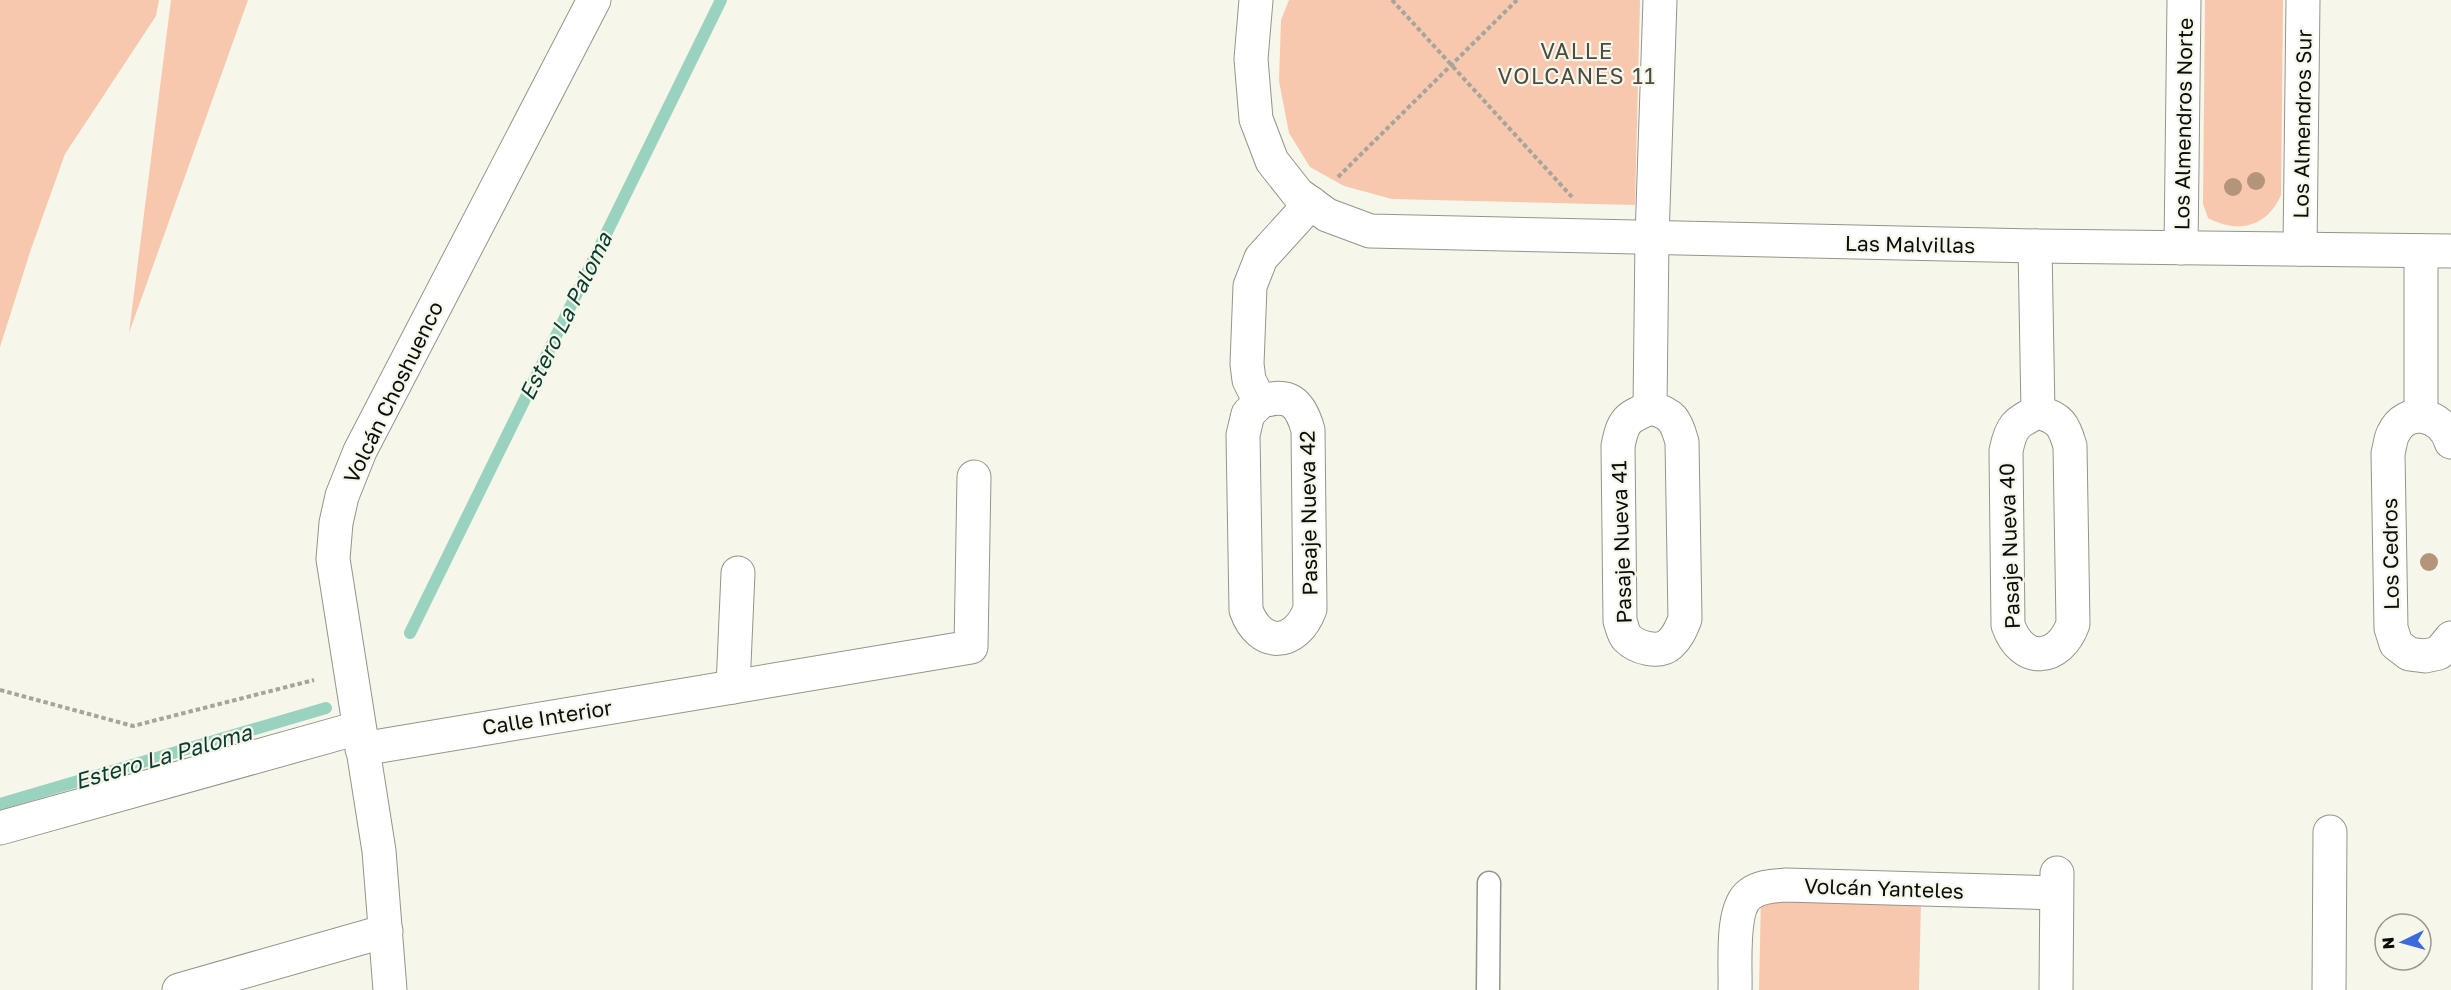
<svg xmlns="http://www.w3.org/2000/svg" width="2451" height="990" viewBox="0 0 2451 990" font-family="'Golos Text',sans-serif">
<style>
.green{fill:#f7c7ae}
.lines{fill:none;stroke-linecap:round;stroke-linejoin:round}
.stream{stroke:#9ad2c0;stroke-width:12}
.lane-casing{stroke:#94958a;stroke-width:25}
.street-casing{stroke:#94958a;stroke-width:35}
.path{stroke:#a5a59c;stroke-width:4;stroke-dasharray:4.5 3;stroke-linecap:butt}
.lane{stroke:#fff;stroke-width:22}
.street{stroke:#fff;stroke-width:33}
.tree{fill:#b4947b}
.labels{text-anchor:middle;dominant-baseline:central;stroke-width:4.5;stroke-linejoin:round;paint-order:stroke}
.street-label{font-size:21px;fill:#0c0c08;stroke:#f6f7ea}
.neighbourhood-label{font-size:22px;letter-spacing:1.5px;fill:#4c4c42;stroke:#f6f7ea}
.water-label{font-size:22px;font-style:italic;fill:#083c2f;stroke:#f6f7ea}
</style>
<rect width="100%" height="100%" fill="#f6f7ea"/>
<g class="green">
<polygon points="0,0 159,0 156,16 65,154 31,249 0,347"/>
<polygon points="171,0 248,0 129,333"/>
<polygon points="1289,0 1640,0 1635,205 1392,199 1344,186 1310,167 1289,133 1279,81 1281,20"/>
<path d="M 2205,0 L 2283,0 L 2281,195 C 2267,227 2238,234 2208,218 L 2203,204 Z"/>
<polygon points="1761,897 1921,900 1919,990 1759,990"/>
</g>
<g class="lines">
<g class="stream">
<polyline points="410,633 721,0"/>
<polyline points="0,804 326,708"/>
</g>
<defs>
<polyline id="lane" points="1488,990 1489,883"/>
<g id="street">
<polyline points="1256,0 1251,59 1256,119 1272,161 1298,194 1327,215 1370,231 2035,246 2451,251"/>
<path d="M 2035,246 L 2038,412 C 2016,422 2011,426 2006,451 L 2008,625 C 2022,665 2059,662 2073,624 L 2070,446 C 2064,425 2060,418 2038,412"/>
<polyline points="2181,248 2184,0"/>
<polyline points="2300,249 2303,0"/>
<polyline points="2421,251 2421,415"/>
<path d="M 1260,402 C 1289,392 1300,402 1308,430 L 1310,609 C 1296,647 1260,649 1246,610 L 1243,435 L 1248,414 L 1260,402 L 1249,380 L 1247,364 L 1250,286 L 1261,258 L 1311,203"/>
<path d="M 1650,408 C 1672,413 1676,420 1682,442 L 1685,619 C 1681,629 1678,637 1670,644 C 1659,654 1637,648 1627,638 C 1623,634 1622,626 1620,621 L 1618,446 C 1623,421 1626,418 1650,408 Z"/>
<polyline points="1650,408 1652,238 1660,0"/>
<path d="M 2451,442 C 2443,414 2406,405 2393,434 C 2390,440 2390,447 2388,453 L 2391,628 L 2396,644 L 2409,654 L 2425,656 L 2439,653 L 2451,638"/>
<polyline points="733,687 738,573"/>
<polyline points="362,749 971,647 974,477"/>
<polyline points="0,828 358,728"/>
<polyline points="179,990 386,931"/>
<polyline points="390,990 379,851 333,559 336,523 342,496 360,451 594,0"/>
<path d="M 1735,990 C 1736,967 1730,908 1750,894 C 1760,886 1774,886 1786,885 L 2056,893"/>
<polyline points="2056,990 2057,873"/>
<polyline points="2329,990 2330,832"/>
</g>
</defs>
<use href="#lane" class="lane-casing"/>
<use href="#street" class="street-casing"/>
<g class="path">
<polyline points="1392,0 1572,197"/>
<polyline points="1338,177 1517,0"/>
<polyline points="0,690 133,726 314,680"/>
</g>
<use href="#lane" class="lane"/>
<use href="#street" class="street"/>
</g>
<g class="tree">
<circle cx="2256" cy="181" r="9"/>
<circle cx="2233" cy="187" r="9"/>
<circle cx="2429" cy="562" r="9"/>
</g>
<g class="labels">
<g class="street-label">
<text transform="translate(2183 124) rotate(-89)">Los Almendros Norte</text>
<text transform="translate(2302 124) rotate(-89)">Los Almendros Sur</text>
<text transform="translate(1910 244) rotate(1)">Las Malvillas</text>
<text transform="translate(393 392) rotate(-64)">Volcán Choshuenco</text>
<text transform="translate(1308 513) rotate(-91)">Pasaje Nueva 42</text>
<text transform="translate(1621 542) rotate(-92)">Pasaje Nueva 41</text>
<text transform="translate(2009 546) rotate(-92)">Pasaje Nueva 40</text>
<text transform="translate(2390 554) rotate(-91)">Los Cedros</text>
<text transform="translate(547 717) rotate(-9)">Calle Interior</text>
<text transform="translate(1884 888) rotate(2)">Volcán Yanteles</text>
</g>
<g class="neighbourhood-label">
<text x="1577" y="50">VALLE<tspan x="1577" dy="25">VOLCANES 11</tspan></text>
</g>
<g class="water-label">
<text transform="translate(565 316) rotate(-64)">Estero La Paloma</text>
<text transform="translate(163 756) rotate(-16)">Estero La Paloma</text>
</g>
</g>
<g transform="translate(2403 942) rotate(265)"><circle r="28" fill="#f6f7ea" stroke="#989990" stroke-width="1.5"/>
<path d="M0-4.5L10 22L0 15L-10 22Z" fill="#3b6ada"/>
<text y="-9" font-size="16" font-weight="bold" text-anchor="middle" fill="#0c0c08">N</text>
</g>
</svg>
